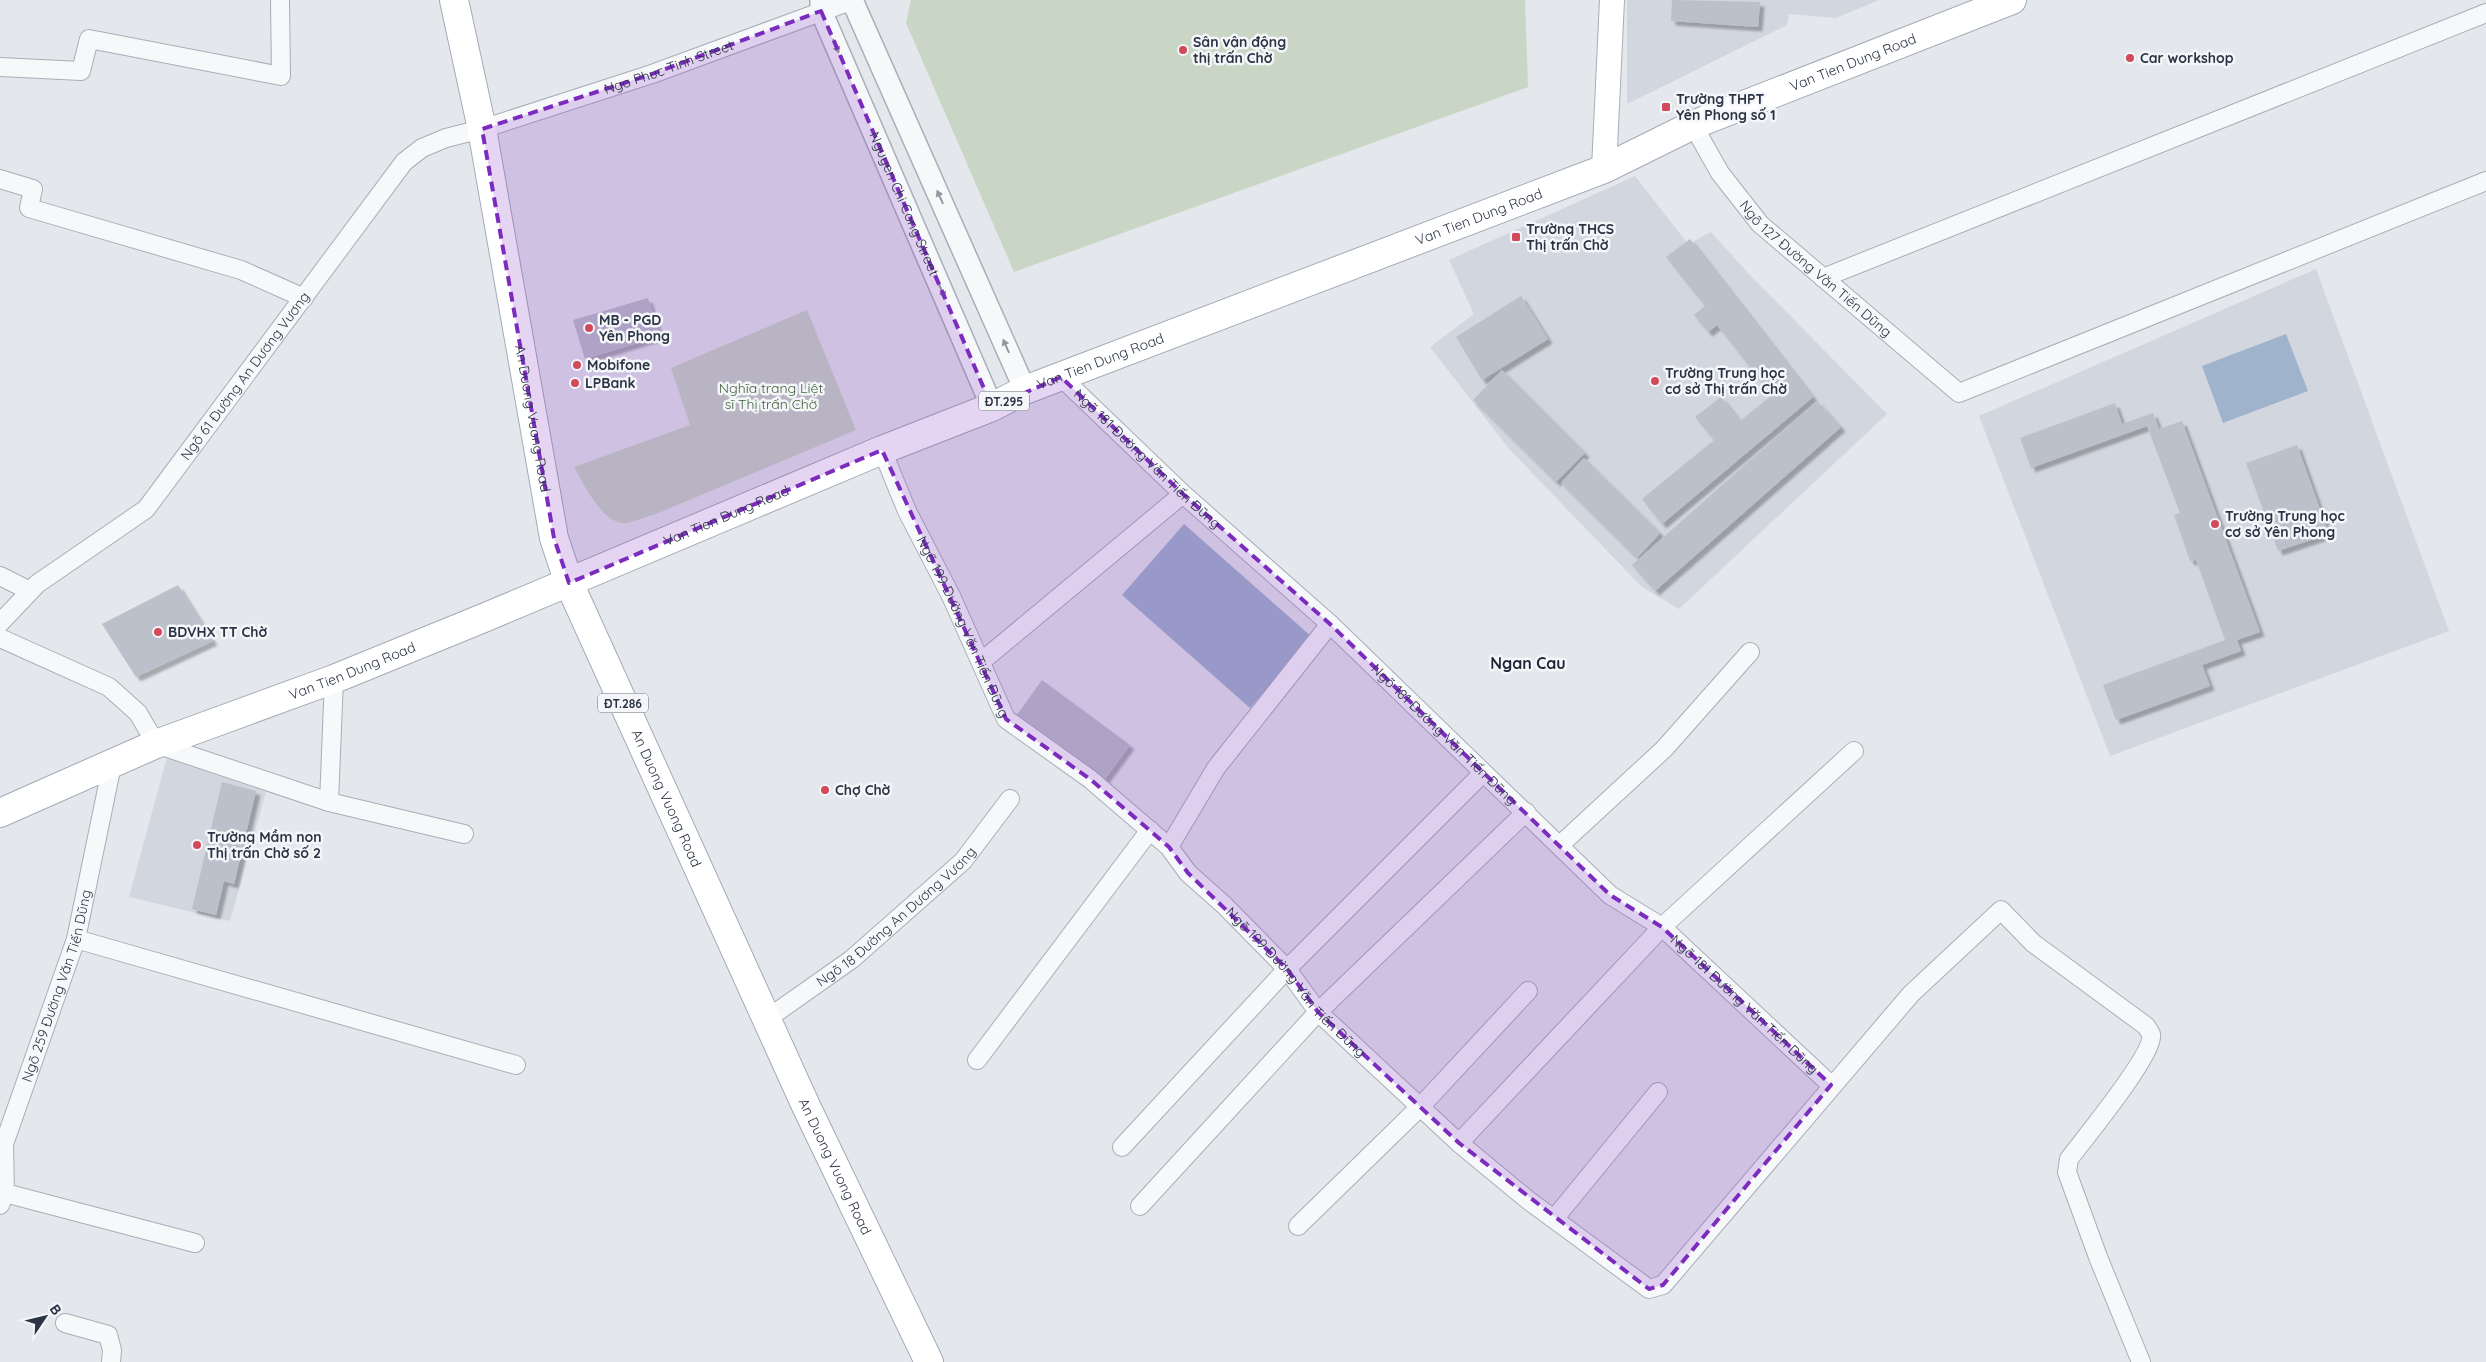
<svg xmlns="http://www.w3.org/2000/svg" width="2486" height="1362" viewBox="0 0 2486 1362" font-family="Quicksand,sans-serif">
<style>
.built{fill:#d2d6de}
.green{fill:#c9d6c5}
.water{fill:#9fb4cc}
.building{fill:#bbc0ca;filter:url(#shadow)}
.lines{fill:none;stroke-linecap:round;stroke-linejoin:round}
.minor-casing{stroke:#a9aeb7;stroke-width:20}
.tertiary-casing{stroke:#a9aeb7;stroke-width:24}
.secondary-casing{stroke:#a9aeb7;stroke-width:26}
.primary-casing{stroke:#a3abb8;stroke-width:30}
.minor{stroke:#f7f8fa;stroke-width:18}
.tertiary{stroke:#f7f8fa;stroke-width:21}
.secondary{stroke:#fff;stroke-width:24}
.primary{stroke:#fff;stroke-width:28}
.oneway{fill:#9196a0}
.marked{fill:#7b2cbf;fill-opacity:0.2;stroke:#7b2cbf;stroke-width:4;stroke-dasharray:10 6;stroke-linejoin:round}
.poi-dot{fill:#d1495b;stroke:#f4f6f9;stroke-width:2}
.labels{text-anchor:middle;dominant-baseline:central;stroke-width:5;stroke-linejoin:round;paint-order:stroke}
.shield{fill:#f4f6f9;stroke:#676e7b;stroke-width:1}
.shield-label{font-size:12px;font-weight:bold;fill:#2b3445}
.poi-label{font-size:14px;font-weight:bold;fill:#2b3445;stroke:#f4f6f9;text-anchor:start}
.street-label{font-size:14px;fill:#2b3445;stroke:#f4f6f9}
.park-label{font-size:14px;fill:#3f6138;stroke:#f4f6f9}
.quarter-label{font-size:16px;font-weight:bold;fill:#1d2536;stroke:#f4f6f9}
</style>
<defs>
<filter id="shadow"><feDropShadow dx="4.5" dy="4.5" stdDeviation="1" flood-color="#0004"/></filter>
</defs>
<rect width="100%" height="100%" fill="#e4e7ec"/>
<g class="built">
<polygon points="1627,0 1879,0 1836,18 1789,14 1787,25 1627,104"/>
<polygon points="1635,176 1688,244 1711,232 1747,272 1887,414 1679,609 1642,587 1510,450 1430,347 1474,314 1449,260"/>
<polygon points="2316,269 2449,631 2110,756 1979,416"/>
<polygon points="167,757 266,792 230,921 129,897"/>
</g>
<g class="green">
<polygon points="911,0 1525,0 1528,87 1014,272 906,23"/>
<path d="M 807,310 L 856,430 L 656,514 C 647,516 635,522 625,523 C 602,524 584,484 574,467 L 690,425 L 671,368 Z"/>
</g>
<g class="water">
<polygon points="2286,334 2308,391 2223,423 2202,366"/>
<polygon points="1184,524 1312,637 1250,708 1122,595"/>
</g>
<g class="building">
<polygon points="1672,0 1760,2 1758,27 1671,21"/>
<polygon points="1690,239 1813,397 1662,524 1642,499 1714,440 1695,417 1721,397 1740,421 1772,395 1717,325 1708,332 1694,315 1705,306 1666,257"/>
<polygon points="1521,296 1548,339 1482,380 1456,337"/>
<polygon points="648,298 660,336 585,359 573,320"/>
<polygon points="1502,370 1585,453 1556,482 1473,400"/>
<polygon points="1817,401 1841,427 1655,591 1632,565"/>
<polygon points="2115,403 2122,424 2153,413 2159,429 2182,421 2260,632 2237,640 2241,651 2202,665 2210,686 2116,720 2103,685 2225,640 2196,560 2190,561 2174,515 2180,513 2147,426 2031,468 2020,438"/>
<polygon points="2297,445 2329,534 2278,551 2246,463"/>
<polygon points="1584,458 1660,533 1637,558 1561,483"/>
<polygon points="178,585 213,641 136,677 102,624"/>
<polygon points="1042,680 1130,745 1102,783 1014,719"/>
<polygon points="222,782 256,791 234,884 224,881 216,915 192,909"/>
</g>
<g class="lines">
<defs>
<g id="minor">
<polyline points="0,67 81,71 89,39 281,76 280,0"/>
<path id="s1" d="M 1693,125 L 1720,173 L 1760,224 L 1959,393 L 2486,181"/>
<polyline points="0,179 33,189 29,208 241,270 304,298"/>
<polyline points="1823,278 2486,13"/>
<path id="s2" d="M 1061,377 L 1183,494 L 1330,624 L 1610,895 L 1662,927 L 1831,1085"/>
<path id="s3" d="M 882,450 L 907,511 L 951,596 L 1006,719 L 1090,779 L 1169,847 L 1188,873 L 1224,905 L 1287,969 L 1318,1012 L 1459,1143 L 1528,1200 L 1649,1289 L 1663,1285 L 1911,994 L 2001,910 L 2033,943 L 2146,1026 L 2151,1034 C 2155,1053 2084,1139 2069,1159 L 2067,1172 L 2098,1257 L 2141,1362"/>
<polyline points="0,576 30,591"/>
<path id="s4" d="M 0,623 L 37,584 L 146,509 L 404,162 L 422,148 L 446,138 L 482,129 L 652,74 L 853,0"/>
<polyline points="0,638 109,687 138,713 156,744 329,802 464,834"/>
<polyline points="982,661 1183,494"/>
<polyline points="329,802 334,679"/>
<polyline points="1560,845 1664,749 1750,652"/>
<polyline points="1169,847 1216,768 1330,624"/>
<polyline points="76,939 516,1065"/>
<path id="s5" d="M 767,1019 L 852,959 L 963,861 L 1010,799"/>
<polyline points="977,1060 1150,830"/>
<polyline points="1459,1143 1662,927 1854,751"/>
<polyline points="1122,1147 1287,969 1483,773"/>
<polyline points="5,1193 195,1243"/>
<path id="s6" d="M 0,1205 L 5,1193 L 4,1144 L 76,939 L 112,765"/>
<polyline points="1140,1206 1318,1012 1526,812"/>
<polyline points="1554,1219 1658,1092"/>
<polyline points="1298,1226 1421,1106 1528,991"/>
<polyline points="65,1323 108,1335 112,1350 111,1362"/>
</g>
<g id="tertiary">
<path id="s7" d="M 821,0 L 821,11 L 992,407"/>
<polyline points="852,0 1025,390"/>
</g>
<polyline id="secondary" points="1604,169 1612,0"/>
<g id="primary">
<path id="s8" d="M 454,0 L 482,129 L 554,538 L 569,583 L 806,1106 L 929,1362"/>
<path id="s9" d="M 0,813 L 156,744 L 334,679 L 486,617 L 882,450 L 992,407 L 1025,390 L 1604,169 L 1693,125 L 2012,0"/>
</g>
</defs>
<use href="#minor" class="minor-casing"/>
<use href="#tertiary" class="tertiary-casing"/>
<use href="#secondary" class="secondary-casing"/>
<use href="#primary" class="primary-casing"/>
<use href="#minor" class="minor"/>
<use href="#tertiary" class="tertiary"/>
<use href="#secondary" class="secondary"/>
<use href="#primary" class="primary"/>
</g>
<defs><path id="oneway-solid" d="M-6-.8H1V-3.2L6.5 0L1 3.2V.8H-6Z" transform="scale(1.25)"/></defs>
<g class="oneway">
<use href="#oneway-solid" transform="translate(836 46) rotate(67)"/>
<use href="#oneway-solid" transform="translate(940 197) rotate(-114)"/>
<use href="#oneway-solid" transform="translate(942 291) rotate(67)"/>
<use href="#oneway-solid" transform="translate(1006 346) rotate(-114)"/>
</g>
<path class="marked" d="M 821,11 L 992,407 L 1061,377 L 1183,494 L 1330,624 L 1610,895 L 1662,927 L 1831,1085 L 1663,1285 L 1649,1289 L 1459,1143 L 1318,1012 L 1287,969 L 1188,873 L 1169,847 L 1090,779 L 1006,719 L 882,450 L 569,583 L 554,538 L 482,129 L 652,74 Z"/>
<g class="poi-dot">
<circle cx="1183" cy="50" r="5"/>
<circle cx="2130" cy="58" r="5"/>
<rect x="1661" y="102" width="10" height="10" rx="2.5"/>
<rect x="1511" y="232" width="10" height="10" rx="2.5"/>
<circle cx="589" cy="328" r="5"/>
<circle cx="577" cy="365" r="5"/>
<circle cx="1655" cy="381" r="5"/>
<circle cx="575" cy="383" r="5"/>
<circle cx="2215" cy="524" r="5"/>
<circle cx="158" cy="632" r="5"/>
<circle cx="825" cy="790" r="5"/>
<circle cx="197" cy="845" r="5"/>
</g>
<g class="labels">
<g class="shield">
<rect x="979" y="391.5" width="50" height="19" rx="4"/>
<rect x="598" y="693.5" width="50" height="19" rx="4"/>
</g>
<g class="shield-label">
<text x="1004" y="401">ĐT.295</text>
<text x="623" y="703">ĐT.286</text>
</g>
<g class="poi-label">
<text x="1193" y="42">Sân vận động<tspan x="1193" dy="16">thị trấn Chờ</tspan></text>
<text x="2140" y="58">Car workshop</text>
<text x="1676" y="99">Trường THPT<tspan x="1676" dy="16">Yên Phong số 1</tspan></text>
<text x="1526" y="229">Trường THCS<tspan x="1526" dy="16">Thị trấn Chờ</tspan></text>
<text x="599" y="320">MB - PGD<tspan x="599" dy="16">Yên Phong</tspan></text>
<text x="587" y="365">Mobifone</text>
<text x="1665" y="373">Trường Trung học<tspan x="1665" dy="16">cơ sở Thị trấn Chờ</tspan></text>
<text x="585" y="383">LPBank</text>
<text x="2225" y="516">Trường Trung học<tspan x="2225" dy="16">cơ sở Yên Phong</tspan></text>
<text x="168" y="632">BDVHX TT Chờ</text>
<text x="835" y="790">Chợ Chờ</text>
<text x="207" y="837">Trường Mầm non<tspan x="207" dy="16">Thị trấn Chờ số 2</tspan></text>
</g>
<g class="street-label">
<text stroke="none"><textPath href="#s9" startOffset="2000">Van Tien Dung Road</textPath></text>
<text stroke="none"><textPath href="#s4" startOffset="901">Ngo Phuc Tinh Street</textPath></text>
<text stroke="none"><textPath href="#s7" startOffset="221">Nguyen Chi Cong Street</textPath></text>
<text stroke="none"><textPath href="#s9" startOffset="1595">Van Tien Dung Road</textPath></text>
<text stroke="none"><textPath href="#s1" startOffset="191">Ngõ 127 Đường Văn Tiến Dũng</textPath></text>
<text stroke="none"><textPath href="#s9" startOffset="1190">Van Tien Dung Road</textPath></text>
<text stroke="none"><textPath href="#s4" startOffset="352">Ngõ 61 Đường An Dương Vương</textPath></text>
<text stroke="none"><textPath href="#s8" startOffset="426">An Duong Vuong Road</textPath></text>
<text stroke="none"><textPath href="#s2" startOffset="119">Ngõ 181 Đường Văn Tiến Dũng</textPath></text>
<text stroke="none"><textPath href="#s9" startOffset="785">Van Tien Dung Road</textPath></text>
<text stroke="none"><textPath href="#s3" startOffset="195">Ngõ 199 Đường Văn Tiến Dũng</textPath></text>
<text stroke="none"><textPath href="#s9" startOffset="380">Van Tien Dung Road</textPath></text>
<text stroke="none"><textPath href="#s2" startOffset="524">Ngõ 181 Đường Văn Tiến Dũng</textPath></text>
<text stroke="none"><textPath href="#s8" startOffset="831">An Duong Vuong Road</textPath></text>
<text stroke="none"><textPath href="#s5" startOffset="165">Ngõ 18 Đường An Dương Vương</textPath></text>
<text stroke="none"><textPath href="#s3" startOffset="690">Ngõ 199 Đường Văn Tiến Dũng</textPath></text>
<text stroke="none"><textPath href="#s6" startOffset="229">Ngõ 259 Đường Văn Tiến Dũng</textPath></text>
<text stroke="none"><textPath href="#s2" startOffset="929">Ngõ 181 Đường Văn Tiến Dũng</textPath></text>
<text stroke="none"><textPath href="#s8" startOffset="1236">An Duong Vuong Road</textPath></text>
</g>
<g class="park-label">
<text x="771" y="388">Nghĩa trang Liệt<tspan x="771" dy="16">sĩ Thị trấn Chờ</tspan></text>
</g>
<g class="quarter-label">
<text x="1528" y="663">Ngan Cau</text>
</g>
</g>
<g transform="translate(45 1317) rotate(55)" stroke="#f4f6f9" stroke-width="4" paint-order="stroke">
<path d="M0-4L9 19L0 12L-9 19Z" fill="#2b3445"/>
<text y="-8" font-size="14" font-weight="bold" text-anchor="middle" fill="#2b3445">B</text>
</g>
</svg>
